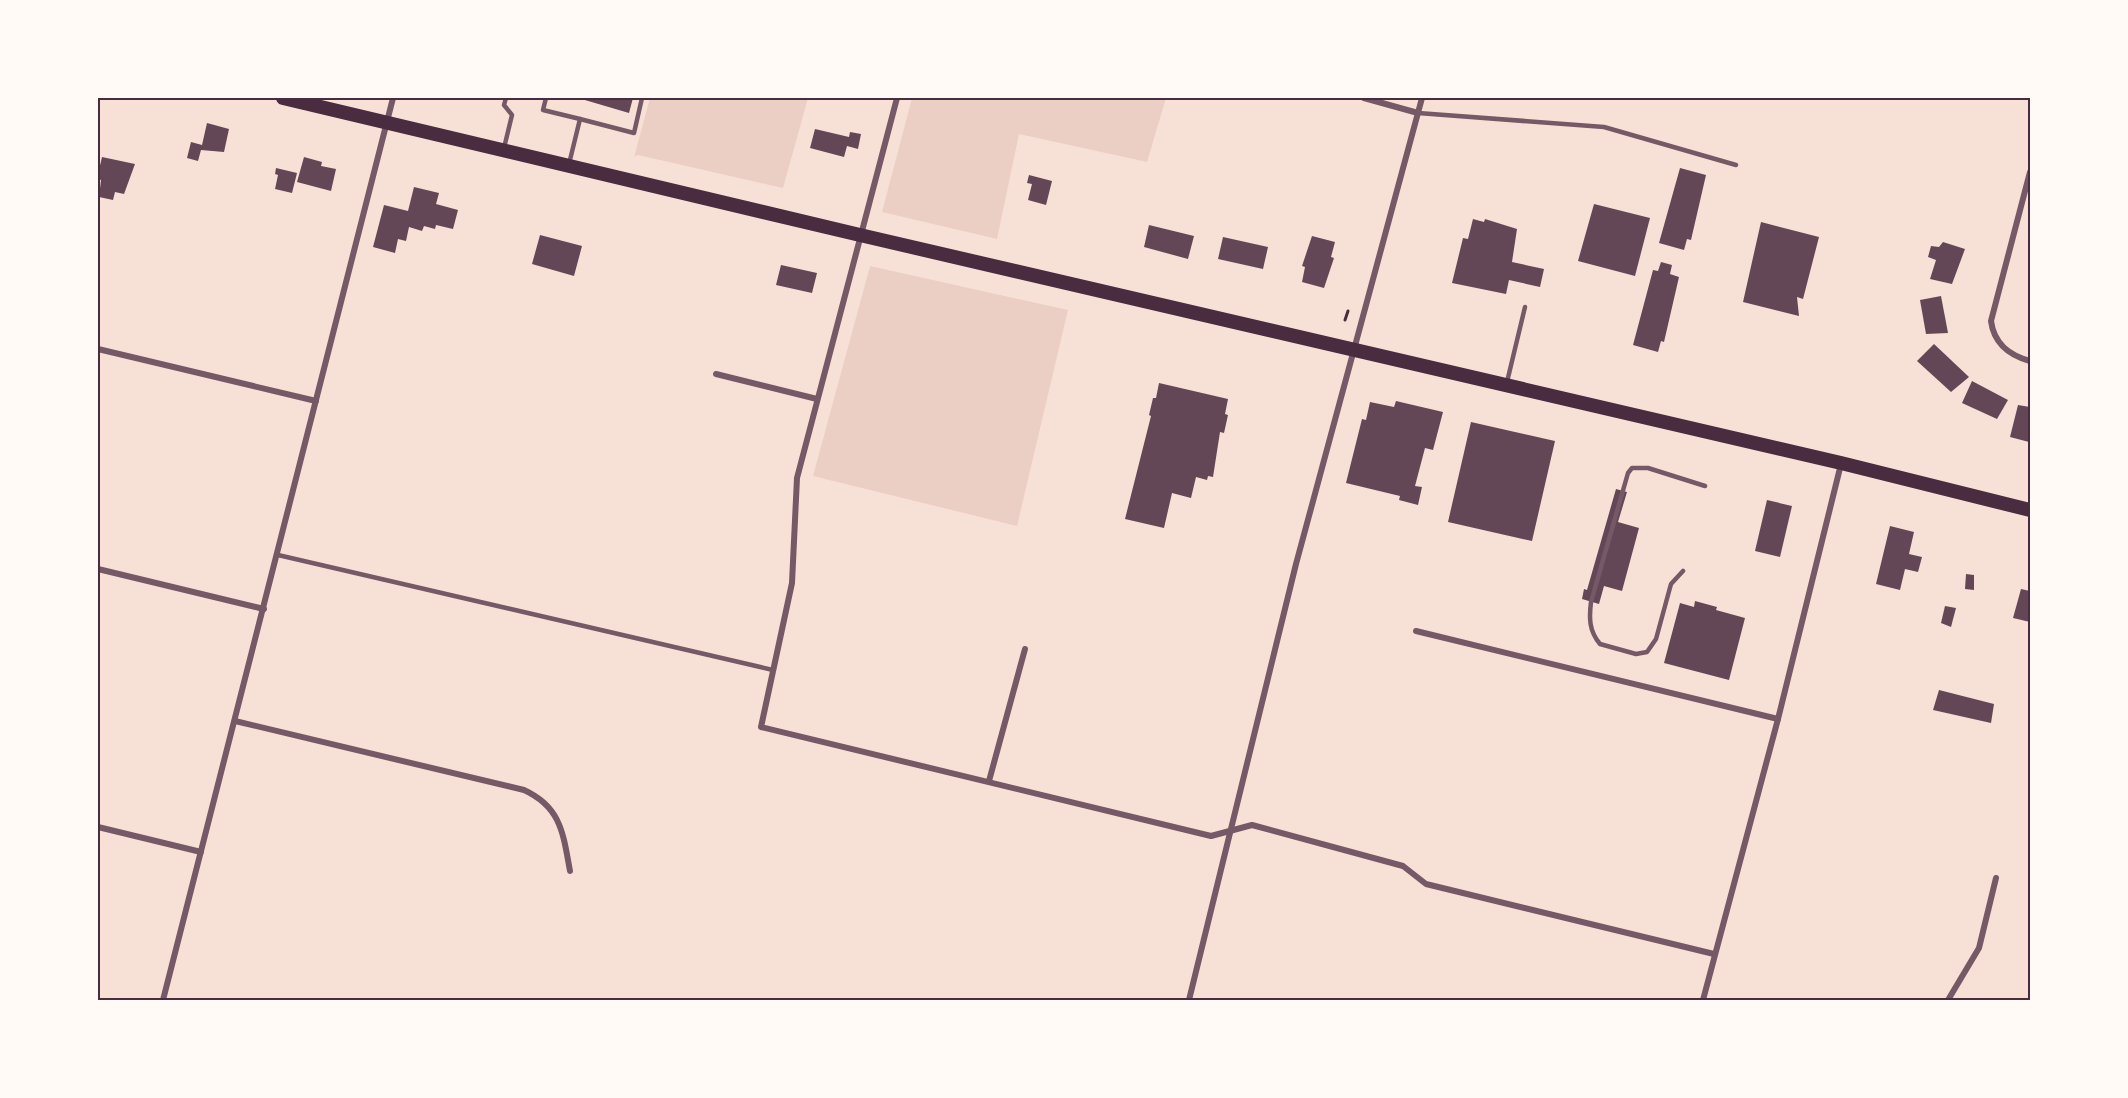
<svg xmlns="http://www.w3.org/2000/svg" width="2128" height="1098" viewBox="0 0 2128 1098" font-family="'Noto Serif',serif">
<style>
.green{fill:#ebcfc5}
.building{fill:#644757}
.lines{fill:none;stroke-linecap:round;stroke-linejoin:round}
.path{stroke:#4a2c40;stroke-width:3}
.service{stroke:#755966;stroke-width:4.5}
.minor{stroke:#755966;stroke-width:6}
.primary{stroke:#4a2c40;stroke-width:14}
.neatline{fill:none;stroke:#4a2c40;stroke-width:2}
</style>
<rect width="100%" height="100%" fill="#f7e1d7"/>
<g class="green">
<polygon points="650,98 808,98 783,188 638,155 634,157"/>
<polygon points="912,98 1166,98 1147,162 1019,134 997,239 882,212"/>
<polygon points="870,266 1068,310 1017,526 813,476"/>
</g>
<g class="building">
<polygon points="578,98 633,98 629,113"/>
<polygon points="207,123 229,129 224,152 201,150 198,161 187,158 191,142 202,145"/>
<polygon points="815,129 849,137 850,132 861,134 858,149 847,146 844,157 810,148"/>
<polygon points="102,157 135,164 124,194 115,192 113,200 99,197 101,180 98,179 98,174"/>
<polygon points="304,157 322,162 321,166 336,169 331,191 297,182"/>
<polygon points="276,168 297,173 292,193 275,189 278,175 275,174"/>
<polygon points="1680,168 1706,175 1691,240 1687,239 1684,250 1659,243"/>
<polygon points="1029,175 1052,181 1046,205 1028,200 1032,184 1027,183"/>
<polygon points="414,187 439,193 436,204 458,210 453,229 436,225 435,229 424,226 422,231 409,227 406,241 398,239 395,253 373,247 384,205 408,211"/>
<polygon points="1594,204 1650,218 1635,276 1578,261"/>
<polygon points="1473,219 1484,222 1485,219 1517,229 1512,262 1544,269 1540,287 1509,280 1506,294 1452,283 1463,238 1468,239"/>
<polygon points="1761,222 1819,237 1803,299 1797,297 1799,316 1743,302"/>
<polygon points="1149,225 1194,236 1188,259 1144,247"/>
<polygon points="540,235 582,246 574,276 532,264"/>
<polygon points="1312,236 1335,242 1331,257 1334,258 1324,288 1302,282 1305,267 1302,266"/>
<polygon points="1223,237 1268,247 1263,269 1218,259"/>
<polygon points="1943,242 1965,249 1952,284 1930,279 1936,260 1928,257 1931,246 1939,247"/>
<polygon points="1661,262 1672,265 1670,274 1679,277 1664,342 1661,341 1658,352 1633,345 1653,270 1658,271"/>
<polygon points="781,265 817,273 812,293 776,285"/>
<polygon points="1941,296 1948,333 1926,334 1920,300"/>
<polygon points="1934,344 1969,377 1951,392 1917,361"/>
<polygon points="1972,381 2008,400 1997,419 1962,403"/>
<polygon points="1159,383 1228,399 1225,414 1228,415 1224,433 1220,432 1213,477 1208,476 1207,480 1196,477 1191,498 1172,493 1164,528 1125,519 1151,416 1149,415 1153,398 1156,398"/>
<polygon points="1396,401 1443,412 1433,450 1425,448 1415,486 1422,487 1418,505 1399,500 1400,496 1346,483 1362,419 1366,420 1370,402 1394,407"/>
<polygon points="2018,405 2030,407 2029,442 2010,437"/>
<polygon points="1471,422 1555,441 1532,541 1448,522"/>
<polygon points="1616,489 1627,492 1618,522 1639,528 1622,591 1604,586 1599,604 1582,599 1584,589 1587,590"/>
<polygon points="1767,500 1792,506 1780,557 1755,551"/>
<polygon points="1890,526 1914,532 1909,554 1922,557 1918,572 1905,569 1900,590 1876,584"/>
<polygon points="1966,574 1974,575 1974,590 1965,589"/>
<polygon points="2021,589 2030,591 2030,622 2013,618"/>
<polygon points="1695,601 1717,607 1716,610 1745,618 1729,680 1664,663 1680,603 1694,607"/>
<polygon points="1945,606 1956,608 1951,627 1941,623"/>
<polygon points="1939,690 1994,704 1991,723 1933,710"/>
</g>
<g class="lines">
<polyline class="path" points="1345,320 1348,311"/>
<g class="service">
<polyline points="546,98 543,110 580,119 569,164"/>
<polyline points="1418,113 1604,127 1736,165"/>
<polyline points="580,119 634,133 642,98"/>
<polyline points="504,148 512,115 504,105 506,98"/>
<polyline points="1507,382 1525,307"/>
<polyline points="278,555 773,670"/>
<path d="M 1683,571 L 1671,584 L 1656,639 L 1647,652 L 1636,654 L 1600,644 C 1589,631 1589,618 1591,602 L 1628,473 L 1632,468 L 1648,468 L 1705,486"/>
</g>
<g class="minor">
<polyline points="897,98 797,478 792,583 761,727 1211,836 1252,825 1403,866 1426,884 1714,954"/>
<polyline points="1364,98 1418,113"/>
<path d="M 2030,172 L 1991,321 C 1994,344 2009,355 2030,361"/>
<polyline points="98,349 316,401"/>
<polyline points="716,374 817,399"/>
<polyline points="98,569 264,609"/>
<polyline points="1416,631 1778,719"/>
<path d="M 235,721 L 524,790 C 561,807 563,833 570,871"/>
<polyline points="989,781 1025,649"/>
<polyline points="98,827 201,852"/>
<polyline points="163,1000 393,98"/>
<polyline points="1189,1000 1296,564 1422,98"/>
<polyline points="1703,1000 1778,719 1841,464"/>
<polyline points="1948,1000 1979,948 1996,878"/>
</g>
<polyline class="primary" points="283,98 860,235 1841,463 2030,510"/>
</g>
<rect width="2128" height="1098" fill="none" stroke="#fffaf5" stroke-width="198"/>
<rect x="99" y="99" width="1930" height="900" class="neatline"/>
</svg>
